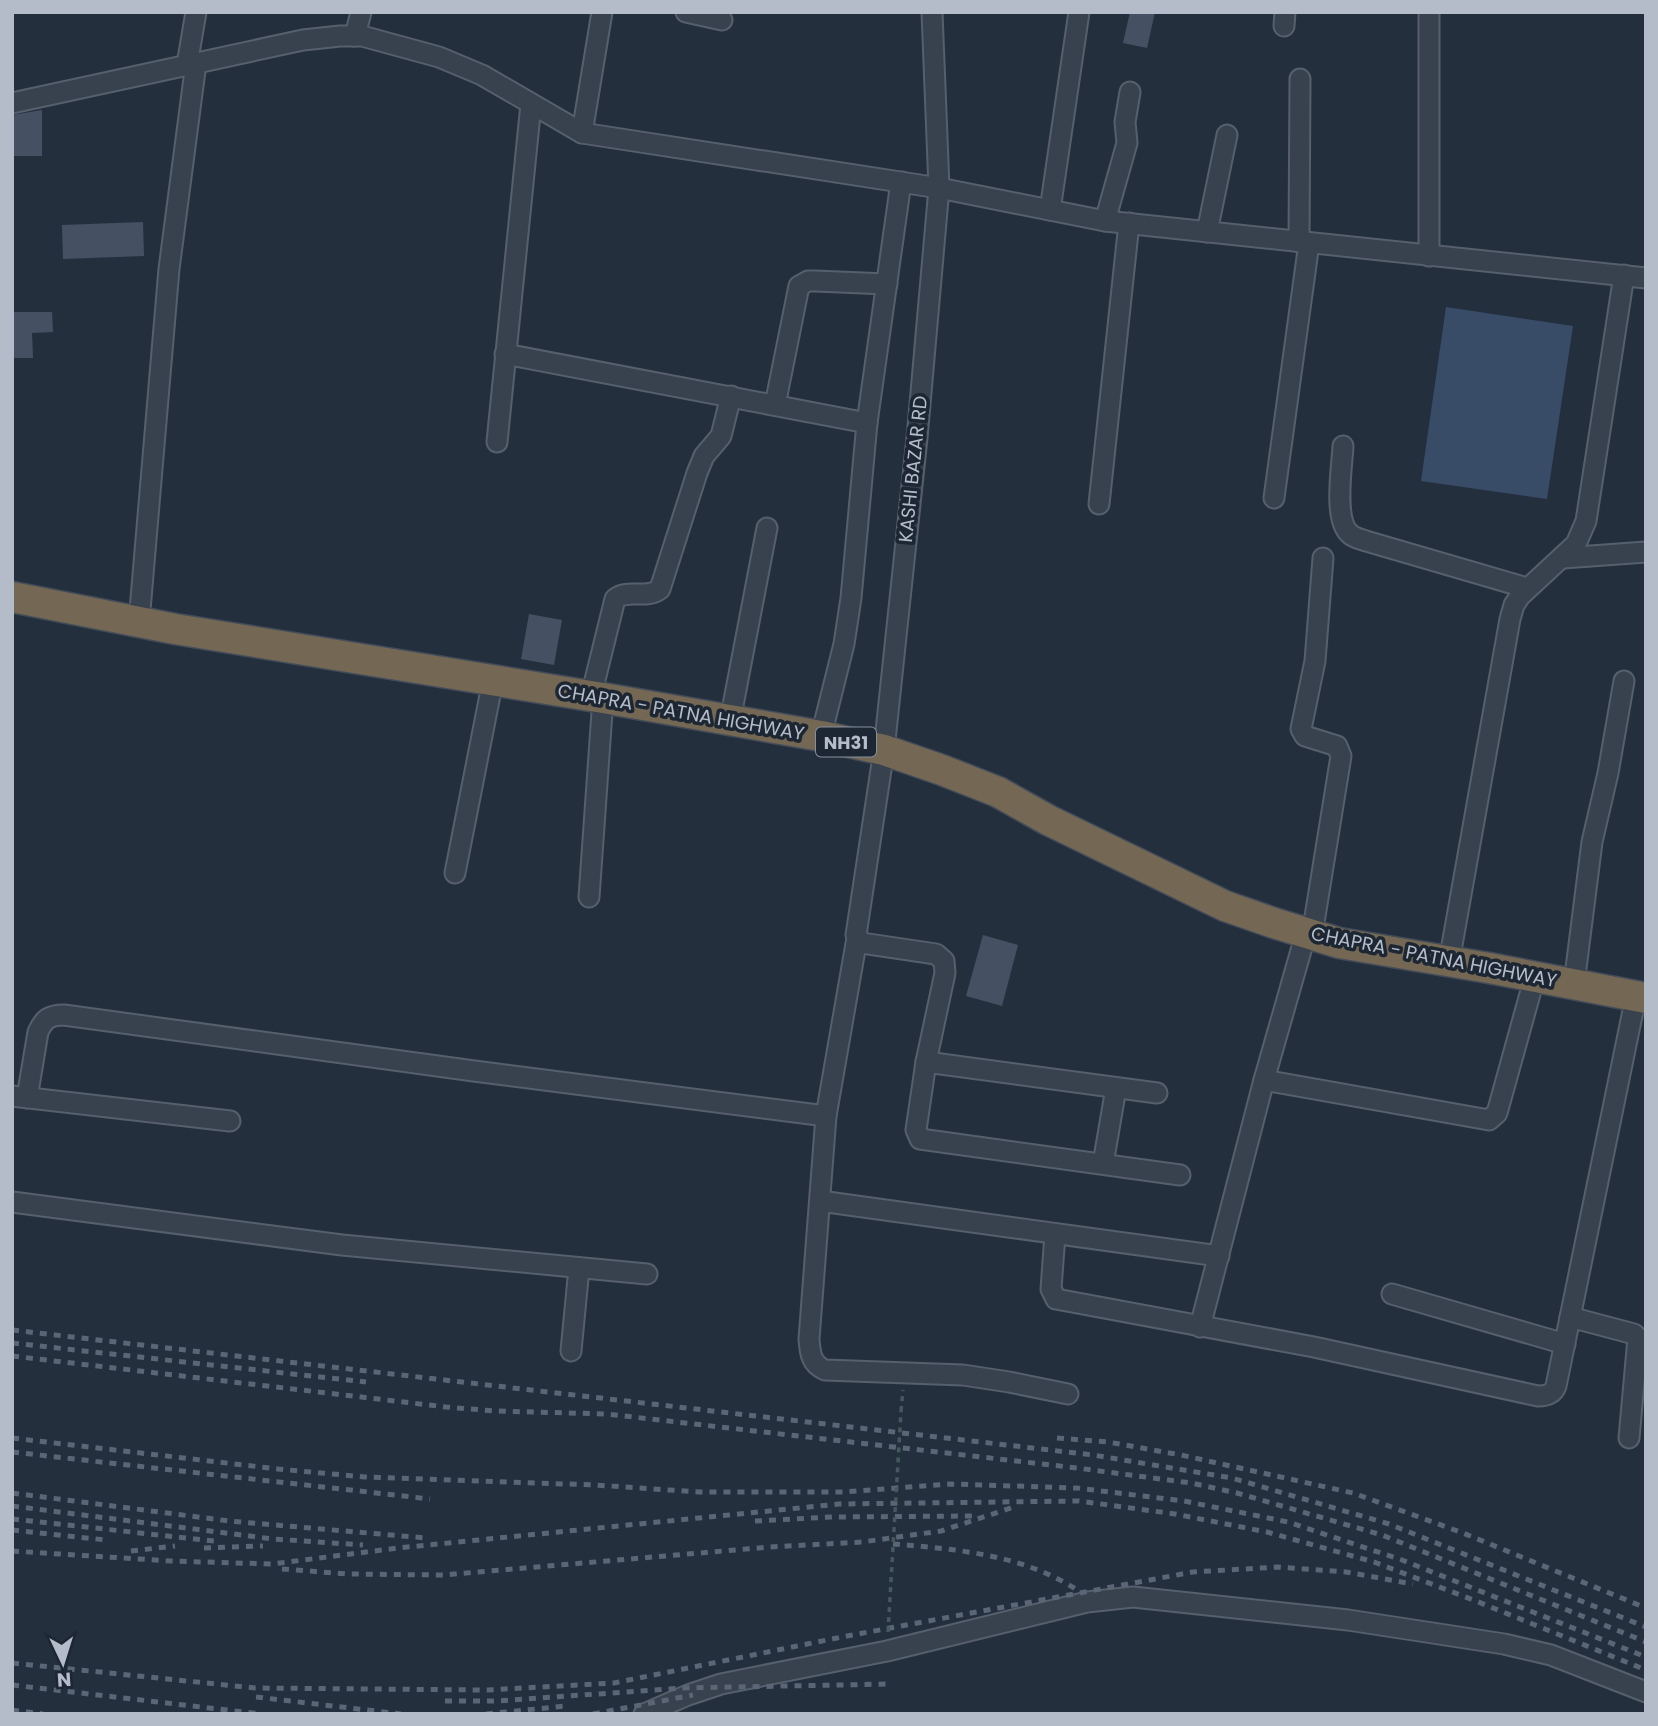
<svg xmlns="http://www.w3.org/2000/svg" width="1658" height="1726" viewBox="0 0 1658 1726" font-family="Poppins,sans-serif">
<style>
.water{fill:#394c67}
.building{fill:#455162}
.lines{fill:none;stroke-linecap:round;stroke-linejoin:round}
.minor-casing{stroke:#565f6c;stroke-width:23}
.highway-casing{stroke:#434c59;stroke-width:33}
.path{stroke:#44595c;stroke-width:3.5;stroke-dasharray:5 5;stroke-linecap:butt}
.minor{stroke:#38414e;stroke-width:19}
.highway{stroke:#746855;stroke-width:30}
.rail{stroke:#5a6575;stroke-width:5;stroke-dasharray:7 7;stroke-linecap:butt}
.path-bridge{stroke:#44595c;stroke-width:3.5;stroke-dasharray:5 5;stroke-linecap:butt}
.labels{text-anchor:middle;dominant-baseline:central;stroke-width:7;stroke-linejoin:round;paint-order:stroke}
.shield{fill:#1d2633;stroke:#878f9c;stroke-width:2}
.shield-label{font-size:18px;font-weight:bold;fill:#b4bcc9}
.street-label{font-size:19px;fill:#b4bcc9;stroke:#1d2633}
</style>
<rect width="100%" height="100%" fill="#242f3e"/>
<polygon class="water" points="1446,307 1573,326 1547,499 1421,481"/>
<g class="building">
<polygon points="1130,12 1155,12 1147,48 1123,43"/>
<polygon points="42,110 42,156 12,156 12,115"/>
<polygon points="143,222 144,256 63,259 62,225"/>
<polygon points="12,312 52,312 53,332 32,333 33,358 12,358"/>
<polygon points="529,614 562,620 554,665 521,659"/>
<polygon points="983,935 1018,945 1002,1006 966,996"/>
</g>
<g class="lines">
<defs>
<g id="minor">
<polyline points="686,12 722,20"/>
<polyline points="932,12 939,188 917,438 884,750 856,935 862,943 936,954 944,961 945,973 926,1062 916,1130 920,1139 1180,1175"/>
<polyline points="1284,26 1285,12"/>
<polyline points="355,36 361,12"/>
<polyline points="187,65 196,12"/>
<polyline points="12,103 303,40 340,36 362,36 439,57 482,75 582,133 939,188 1105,221 1646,278"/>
<polyline points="582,133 602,12"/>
<polyline points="1050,210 1079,12"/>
<polyline points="1105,221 1127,143 1125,122 1130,92"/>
<polyline points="1207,232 1227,135"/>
<polyline points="1299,242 1300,79"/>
<polyline points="1429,256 1429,12"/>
<polyline points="505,354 867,423"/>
<polyline points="775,405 799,286 808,281 815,281 887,284"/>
<polyline points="497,442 531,104"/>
<path d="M 1343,446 C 1342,467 1333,520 1350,534 C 1354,538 1361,539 1366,541 L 1527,588"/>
<polyline points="1274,498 1309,243"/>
<polyline points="1099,504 1129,223"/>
<polyline points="1563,558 1646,552"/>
<polyline points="139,622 169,269 196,63"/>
<path d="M 591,696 L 615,599 C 628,588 646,600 660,589 L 697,473 L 704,456 L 721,436 L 731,396"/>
<polyline points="730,721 767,528"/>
<polyline points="821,736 844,644 851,598 867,423 901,182"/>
<polyline points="455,873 493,680"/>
<polyline points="589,897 603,698"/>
<polyline points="1312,935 1341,756 1337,746 1305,736 1301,729 1315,661 1323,558"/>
<path d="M 857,938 L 826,1116 L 809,1339 C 810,1353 811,1364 825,1370 L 963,1375 L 1009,1382 L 1068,1394"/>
<polyline points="1449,962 1510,619 1514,605 1520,596 1576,544 1586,521 1624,275"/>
<polyline points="1574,984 1592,842 1608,773 1624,681"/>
<polyline points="926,1062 1157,1093"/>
<polyline points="1264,1080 1489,1120 1497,1113 1535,976"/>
<polyline points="12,1096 230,1121"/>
<path d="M 27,1098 L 38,1032 C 44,1019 49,1015 64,1015 L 474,1071 L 826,1116"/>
<polyline points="1103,1164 1116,1088"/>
<polyline points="820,1201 1219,1256"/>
<polyline points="12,1202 342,1245 647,1274"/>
<path d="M 1055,1234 L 1051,1289 L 1056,1299 L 1314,1347 L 1538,1396 C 1547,1396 1553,1394 1556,1386 L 1636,996"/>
<polyline points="1392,1294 1565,1344"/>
<polyline points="1570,1317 1634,1334 1638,1338 1629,1438"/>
<polyline points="1200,1327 1264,1080 1306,933"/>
<polyline points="571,1351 579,1268"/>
<polyline points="644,1714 688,1695 721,1684 887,1651 1087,1602 1133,1597 1348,1620 1504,1644 1551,1655 1646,1692"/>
</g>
<polyline id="highway" points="12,597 175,629 603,698 821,736 884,750 942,770 998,792 1048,820 1225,906 1274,923 1339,943 1489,968 1646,998"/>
</defs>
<use href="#minor" class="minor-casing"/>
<use href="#highway" class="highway-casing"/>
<polyline class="path" points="901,1411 903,1390"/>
<use href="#minor" class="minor"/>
<use href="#highway" class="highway"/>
<g class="rail">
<polyline points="12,1330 1093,1455 1232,1478 1389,1524 1646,1627"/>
<polyline points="12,1343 366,1382"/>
<polyline points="12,1356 446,1407 495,1411 607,1414 1077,1468 1191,1483 1237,1493 1382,1535 1646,1642"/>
<polyline points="12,1438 278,1469 365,1477 595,1485 699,1492 843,1492 950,1484 1077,1488 1184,1501 1288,1522 1402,1560 1646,1657"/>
<polyline points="1057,1438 1108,1442 1181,1455 1353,1493 1463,1533 1646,1608"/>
<polyline points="12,1452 430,1499"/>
<polyline points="12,1493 229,1521 426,1538"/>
<polyline points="12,1506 273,1539 363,1545"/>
<polyline points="12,1519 214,1541"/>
<polyline points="755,1521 832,1517 972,1516"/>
<polyline points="12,1530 106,1540"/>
<path d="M 893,1544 C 957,1549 1026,1555 1080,1592"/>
<polyline points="204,1548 263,1546"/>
<polyline points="12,1551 171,1561 272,1564 398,1548 839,1504 1079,1501 1175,1514 1267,1532 1374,1562 1476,1601 1646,1670"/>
<polyline points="131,1551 175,1546"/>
<polyline points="282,1569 348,1574 443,1575 770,1547 862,1542 941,1531 1014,1507"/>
<polyline points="12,1663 255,1688 487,1690 614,1683 847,1636 1193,1572 1278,1567 1346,1572 1413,1584"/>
<polyline points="12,1685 261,1714"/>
<polyline points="256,1697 401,1714"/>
<polyline points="445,1701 498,1701 682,1688 891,1684"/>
<polyline points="12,1710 43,1714"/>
<polyline points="486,1714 566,1706"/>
<polyline points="593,1714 693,1695"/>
</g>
<polyline class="path-bridge" points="888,1632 901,1411"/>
</g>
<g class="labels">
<rect class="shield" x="816" y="727.5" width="60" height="29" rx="5"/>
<g class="shield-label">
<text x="846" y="742">NH31</text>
</g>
<g class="street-label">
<text transform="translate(913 469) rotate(-84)">KASHI BAZAR RD</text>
<text transform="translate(681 712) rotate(10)">CHAPRA - PATNA HIGHWAY</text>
<text transform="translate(1434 957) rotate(11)">CHAPRA - PATNA HIGHWAY</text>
</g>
</g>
<rect width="1658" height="1726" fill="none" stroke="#b4bcc9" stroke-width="28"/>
<g transform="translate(63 1663) rotate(176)" stroke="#1d2633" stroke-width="5" paint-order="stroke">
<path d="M0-5L12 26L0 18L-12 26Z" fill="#b4bcc9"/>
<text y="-10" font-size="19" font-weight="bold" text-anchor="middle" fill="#b4bcc9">N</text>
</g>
</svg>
